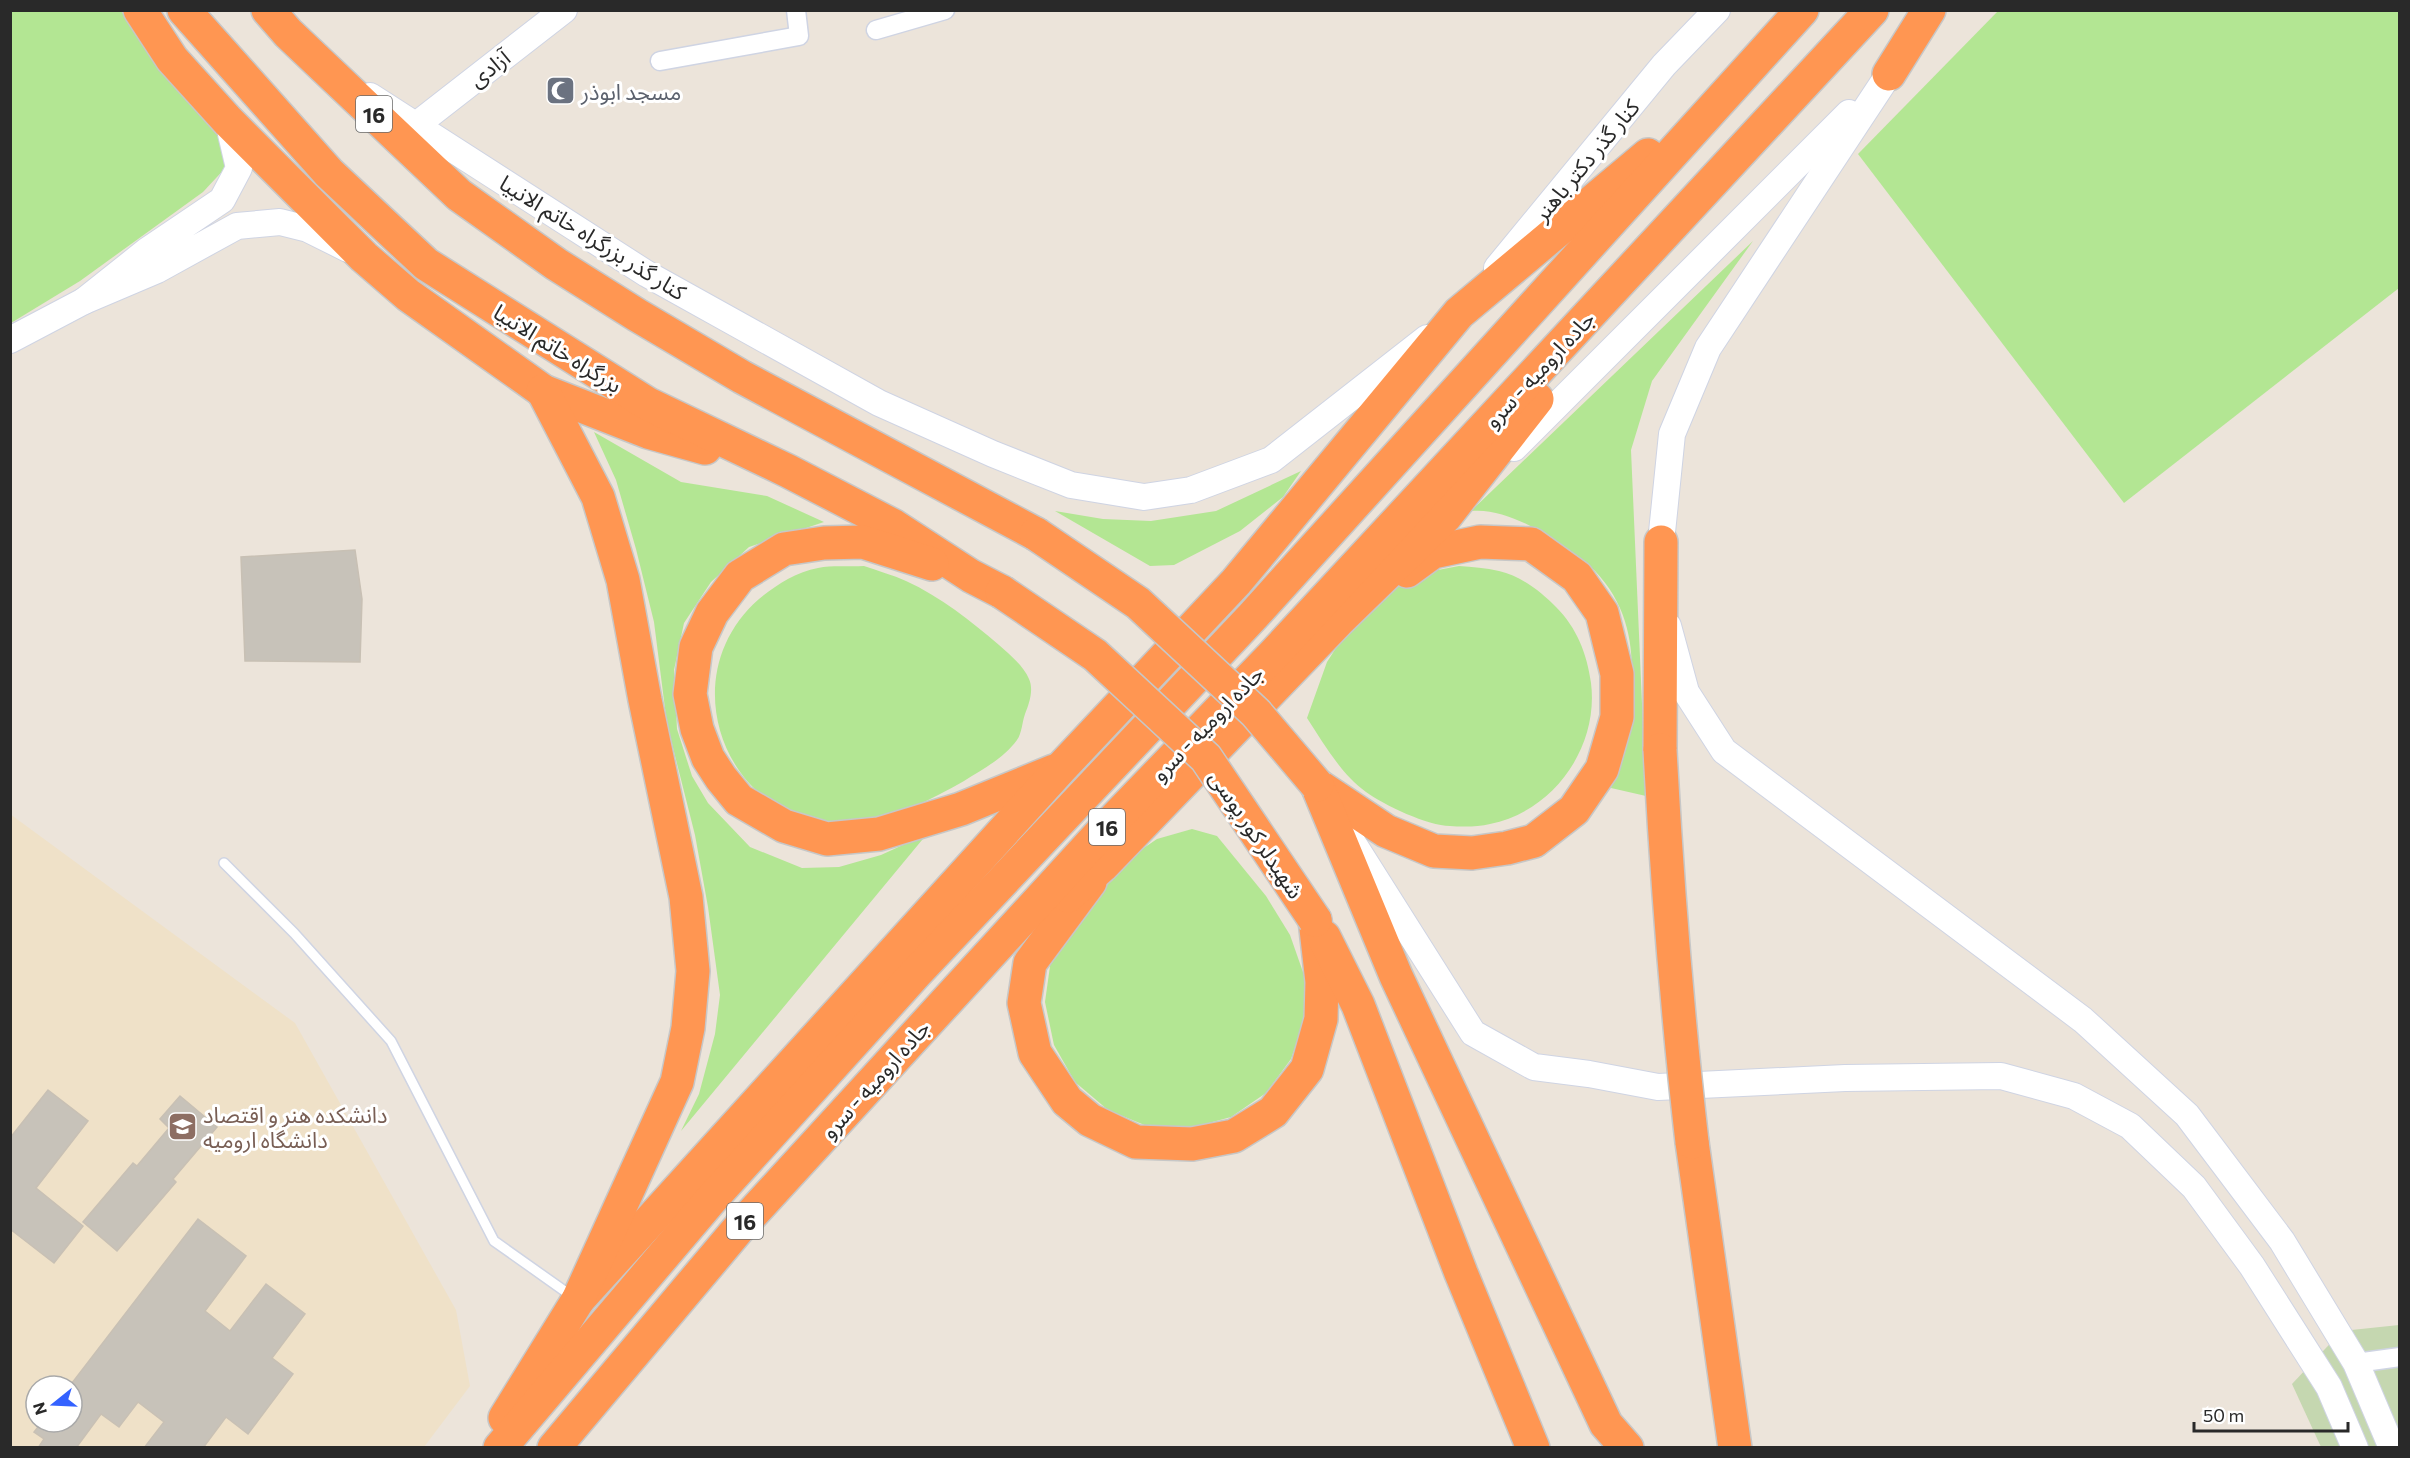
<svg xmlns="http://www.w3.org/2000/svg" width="2410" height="1458" viewBox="0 0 2410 1458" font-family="Commissioner,'Noto Sans Arabic',sans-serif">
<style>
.education{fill:#efe1c8;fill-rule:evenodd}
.green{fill:#b3e693}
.cemetery{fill:#c5d7b0}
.building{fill:#c7c2b9;stroke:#c8c0b4;stroke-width:1.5}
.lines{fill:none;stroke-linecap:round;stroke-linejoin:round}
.lane-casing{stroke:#cfd4e3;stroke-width:12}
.street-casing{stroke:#cfd4e3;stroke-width:21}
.secondary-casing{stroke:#cfd4e3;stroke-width:28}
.highway-casing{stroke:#c7c7c7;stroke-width:36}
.lane{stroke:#fff;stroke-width:9}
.street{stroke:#fff;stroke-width:18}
.secondary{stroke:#fff;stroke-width:26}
.highway{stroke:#ff9652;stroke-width:33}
.highway-bridge-casing{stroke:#c7c7c7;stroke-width:36;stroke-linecap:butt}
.highway-bridge{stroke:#ff9652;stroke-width:33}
.labels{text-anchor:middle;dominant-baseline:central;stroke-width:6;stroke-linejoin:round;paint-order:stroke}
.shield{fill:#fff;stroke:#696969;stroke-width:1.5}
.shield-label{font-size:21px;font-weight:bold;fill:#292929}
.street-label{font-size:22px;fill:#292929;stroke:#fff}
.worship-label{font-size:22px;fill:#5b616d;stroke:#fff;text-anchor:start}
.education-label{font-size:22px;fill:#785e54;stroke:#fff;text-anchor:start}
</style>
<rect width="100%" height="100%" fill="#ece4da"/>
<path class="education" d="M 10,814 L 295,1023 L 456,1310 L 470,1386 L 424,1447 L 11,1447 ZM 36,1386 L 72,1386 L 72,1422 L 36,1422 Z"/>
<g class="green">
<polygon points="1999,10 2399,11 2399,288 2124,503 1858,154"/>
<polygon points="10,11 121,11 215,124 230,163 203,192 80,281 11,323"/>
<path d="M 1753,241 L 1652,381 L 1631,450 L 1646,796 L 1611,788 C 1630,712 1655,627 1589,565 C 1579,556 1566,549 1555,541 C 1532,525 1499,508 1471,511 Z"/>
<polygon points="594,432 681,482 767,496 824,522 749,547 711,582 684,623 674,670 677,729 692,776 708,803 750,847 802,868 839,867 881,855 927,834 681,1131 699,1094 715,1034 720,995 708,907 695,835 667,724 654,622 636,549 616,480"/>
<polygon points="1301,471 1283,497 1240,531 1174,565 1150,566 1055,511 1103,519 1151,521 1216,511"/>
<path d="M 864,566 C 878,571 893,575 906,581 C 941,597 971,621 999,645 C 1009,654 1024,666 1029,679 C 1034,690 1029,704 1025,714 C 1022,722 1022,733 1017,740 C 1004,758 983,769 964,781 C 934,798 877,828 842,826 C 725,822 670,677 759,599 C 776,585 796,572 818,568 C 832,565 849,567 864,566 Z"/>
<path d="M 1459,566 C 1472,567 1486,568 1499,571 C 1521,576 1541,592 1556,607 C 1577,628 1587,654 1591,683 C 1599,747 1554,811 1490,824 C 1478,827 1462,827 1450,826 C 1428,826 1384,805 1366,792 C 1341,774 1324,744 1307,718 L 1327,662 L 1347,631 L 1380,595 L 1417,574 Z"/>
<polygon points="1192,829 1217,836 1266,896 1290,935 1304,975 1305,1018 1291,1059 1266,1093 1231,1117 1190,1128 1147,1126 1108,1110 1075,1082 1054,1045 1045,1002 1051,959 1070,920 1126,860 1157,839"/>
</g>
<polygon class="cemetery" points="2399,1325 2399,1447 2321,1447 2292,1384 2342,1331"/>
<g class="building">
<polygon points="355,550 362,599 360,662 245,661 241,557"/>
<polygon points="48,1090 88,1121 36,1188 83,1226 54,1263 10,1229 10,1138"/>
<polygon points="180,1096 217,1127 173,1179 176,1182 117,1251 83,1222 133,1163 137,1166 169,1128 160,1119"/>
<polygon points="198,1219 246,1256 205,1311 230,1331 266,1284 305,1314 272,1358 293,1374 248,1434 226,1417 203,1448 144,1448 164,1422 138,1402 119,1427 101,1414 76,1448 38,1448 44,1439 34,1432 42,1422 72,1422 72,1383"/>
</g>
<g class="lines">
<defs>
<polyline id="lane" points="224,863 294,933 391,1041 494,1241 573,1297"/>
<g id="street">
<polyline points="876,30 945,10"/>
<polyline points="660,61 799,36 796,10"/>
<polyline points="2356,1363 2400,1357"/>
</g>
<g id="secondary">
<polyline points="370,96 647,274 879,403 993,454 1071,485 1144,497 1191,490 1271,460 1427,338"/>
<polyline points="228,121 239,168 222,200 148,250 84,301 157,270 237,226 280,222 308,229 348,249"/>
<polyline points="415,126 564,10"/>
<polyline points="1497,268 1664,65 1717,10"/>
<polyline points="10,340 84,301"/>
<polyline points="1514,448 1849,113"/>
<polyline points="1663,560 1661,542 1672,434 1708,348 1889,74"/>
<polyline points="1668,626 1686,692 1724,751 2083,1020 2187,1115 2282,1241 2356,1363 2392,1448"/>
<polyline points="1351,840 1473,1033 1534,1067 1589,1074 1658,1087 1845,1078 2001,1076 2074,1096 2130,1126 2194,1187 2252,1266 2329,1387 2355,1448"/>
</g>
<g id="highway">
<polyline points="140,10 172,59 228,121 364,257 408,295 543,391 648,432 705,448"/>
<polyline points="184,10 329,173 426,264 648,404 788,471 894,526 971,576 1002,592"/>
<polyline points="268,10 288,33 459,195 556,264 637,315 742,377 1036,534"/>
<polyline points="1889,74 1929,10"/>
<polyline points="932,564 863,542 824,543 784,549 740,576 712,613 696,647 690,694 697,729 708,758 721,778 739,800 784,826 827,839 879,834 961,809 1054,771"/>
<polyline points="1660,750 1661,542"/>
<polyline points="1317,785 1386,831 1434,851 1472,853 1507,848 1534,841 1574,810 1602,769 1617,717 1617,674 1602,613 1577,577 1531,544 1480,542 1433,552 1407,571"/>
<polyline points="1317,785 1396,976 1606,1424 1627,1448"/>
<polyline points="1090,882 1030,963 1024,1003 1035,1053 1067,1101 1090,1120 1136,1142 1192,1144 1234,1136 1273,1112 1307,1069 1321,1019 1322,982 1315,920"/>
<polyline points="1068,896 1102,866 1338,621 1445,517 1537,399"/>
<polyline points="1324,937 1358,1005 1461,1273 1533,1448"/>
<polyline points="1692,1142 1735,1448"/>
<polyline points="578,1300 1061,768 1236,582 1459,313 1648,155"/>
<polyline points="505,1418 578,1300 677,1082 688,1028 693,971 686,897 645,700 623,580 598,497 543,391"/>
<polyline points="500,1448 708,1203 916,973 1252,617 1802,10"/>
<polyline points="554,1448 739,1228 945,1003 1100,834 1274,654 1872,10"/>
</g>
</defs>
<use href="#lane" class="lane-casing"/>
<use href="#street" class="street-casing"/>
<use href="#secondary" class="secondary-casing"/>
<use href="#highway" class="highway-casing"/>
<use href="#lane" class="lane"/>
<use href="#street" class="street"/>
<use href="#secondary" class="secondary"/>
<use href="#highway" class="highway"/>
<defs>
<g id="highway-bridge">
<polyline points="1036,534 1138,603 1256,713 1317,785"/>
<polyline points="1002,592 1095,655 1206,758 1315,920"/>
<path d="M 1660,750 C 1667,882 1677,1012 1692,1142"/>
</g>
</defs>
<use href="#highway-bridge" class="highway-bridge-casing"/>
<use href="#highway-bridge" class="highway-bridge"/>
</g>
<defs>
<symbol id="mosque-square" viewBox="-11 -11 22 22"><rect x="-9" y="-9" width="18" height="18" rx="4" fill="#6b7280" stroke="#fff"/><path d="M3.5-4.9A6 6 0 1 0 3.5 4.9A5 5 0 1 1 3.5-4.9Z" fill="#fff"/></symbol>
<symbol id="university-square" viewBox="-11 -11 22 22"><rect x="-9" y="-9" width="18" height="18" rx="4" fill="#8d6e63" stroke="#fff"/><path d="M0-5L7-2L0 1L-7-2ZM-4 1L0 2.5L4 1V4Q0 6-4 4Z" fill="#fff"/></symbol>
</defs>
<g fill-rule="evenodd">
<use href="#mosque-square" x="544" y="74" width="33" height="33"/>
<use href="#university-square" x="166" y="1110" width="33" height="33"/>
</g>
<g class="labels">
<g class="shield">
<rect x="356" y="96" width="36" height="36" rx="4.5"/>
<rect x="1089" y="809" width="36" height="36" rx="4.5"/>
<rect x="727" y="1203" width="36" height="36" rx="4.5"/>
</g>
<g class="shield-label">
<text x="374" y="114">16</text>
<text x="1107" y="827">16</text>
<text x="745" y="1221">16</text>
</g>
<g class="street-label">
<text transform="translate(489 68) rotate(-38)">آزادی</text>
<text transform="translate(1586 160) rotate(-50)">کنار گذر دکتر باهنر</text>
<text transform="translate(593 237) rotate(32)">کنار گذر بزرگراه خاتم الانبیا</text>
<text transform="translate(558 348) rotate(32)">بزرگراه خاتم الانبیا</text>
<text transform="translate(1539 369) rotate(-47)">جاده ارومیه - سرو</text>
<text transform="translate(1207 723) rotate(-46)">جاده ارومیه - سرو</text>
<text transform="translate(1257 834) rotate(56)">شهیدلر کور پوسی</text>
<text transform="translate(875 1079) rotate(-48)">جاده ارومیه - سرو</text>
</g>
<g class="worship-label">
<text x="581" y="91">مسجد ابوذر</text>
</g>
<g class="education-label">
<text x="203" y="1114">دانشکده هنر و اقتصاد<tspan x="203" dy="25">دانشگاه ارومیه</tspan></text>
</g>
</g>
<rect width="2410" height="1458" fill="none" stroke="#292929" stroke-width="24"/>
<g transform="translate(54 1404) rotate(252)"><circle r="28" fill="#ffffff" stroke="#a9a9a9" stroke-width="1.5"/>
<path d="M0-4.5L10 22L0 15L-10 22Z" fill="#3462ff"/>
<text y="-9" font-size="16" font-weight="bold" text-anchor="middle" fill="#292929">N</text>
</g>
<path d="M2194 1422v9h154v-9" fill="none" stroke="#292929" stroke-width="3"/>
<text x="2203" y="1422" font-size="18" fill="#292929" stroke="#ffffff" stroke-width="4.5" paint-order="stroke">50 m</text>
</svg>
